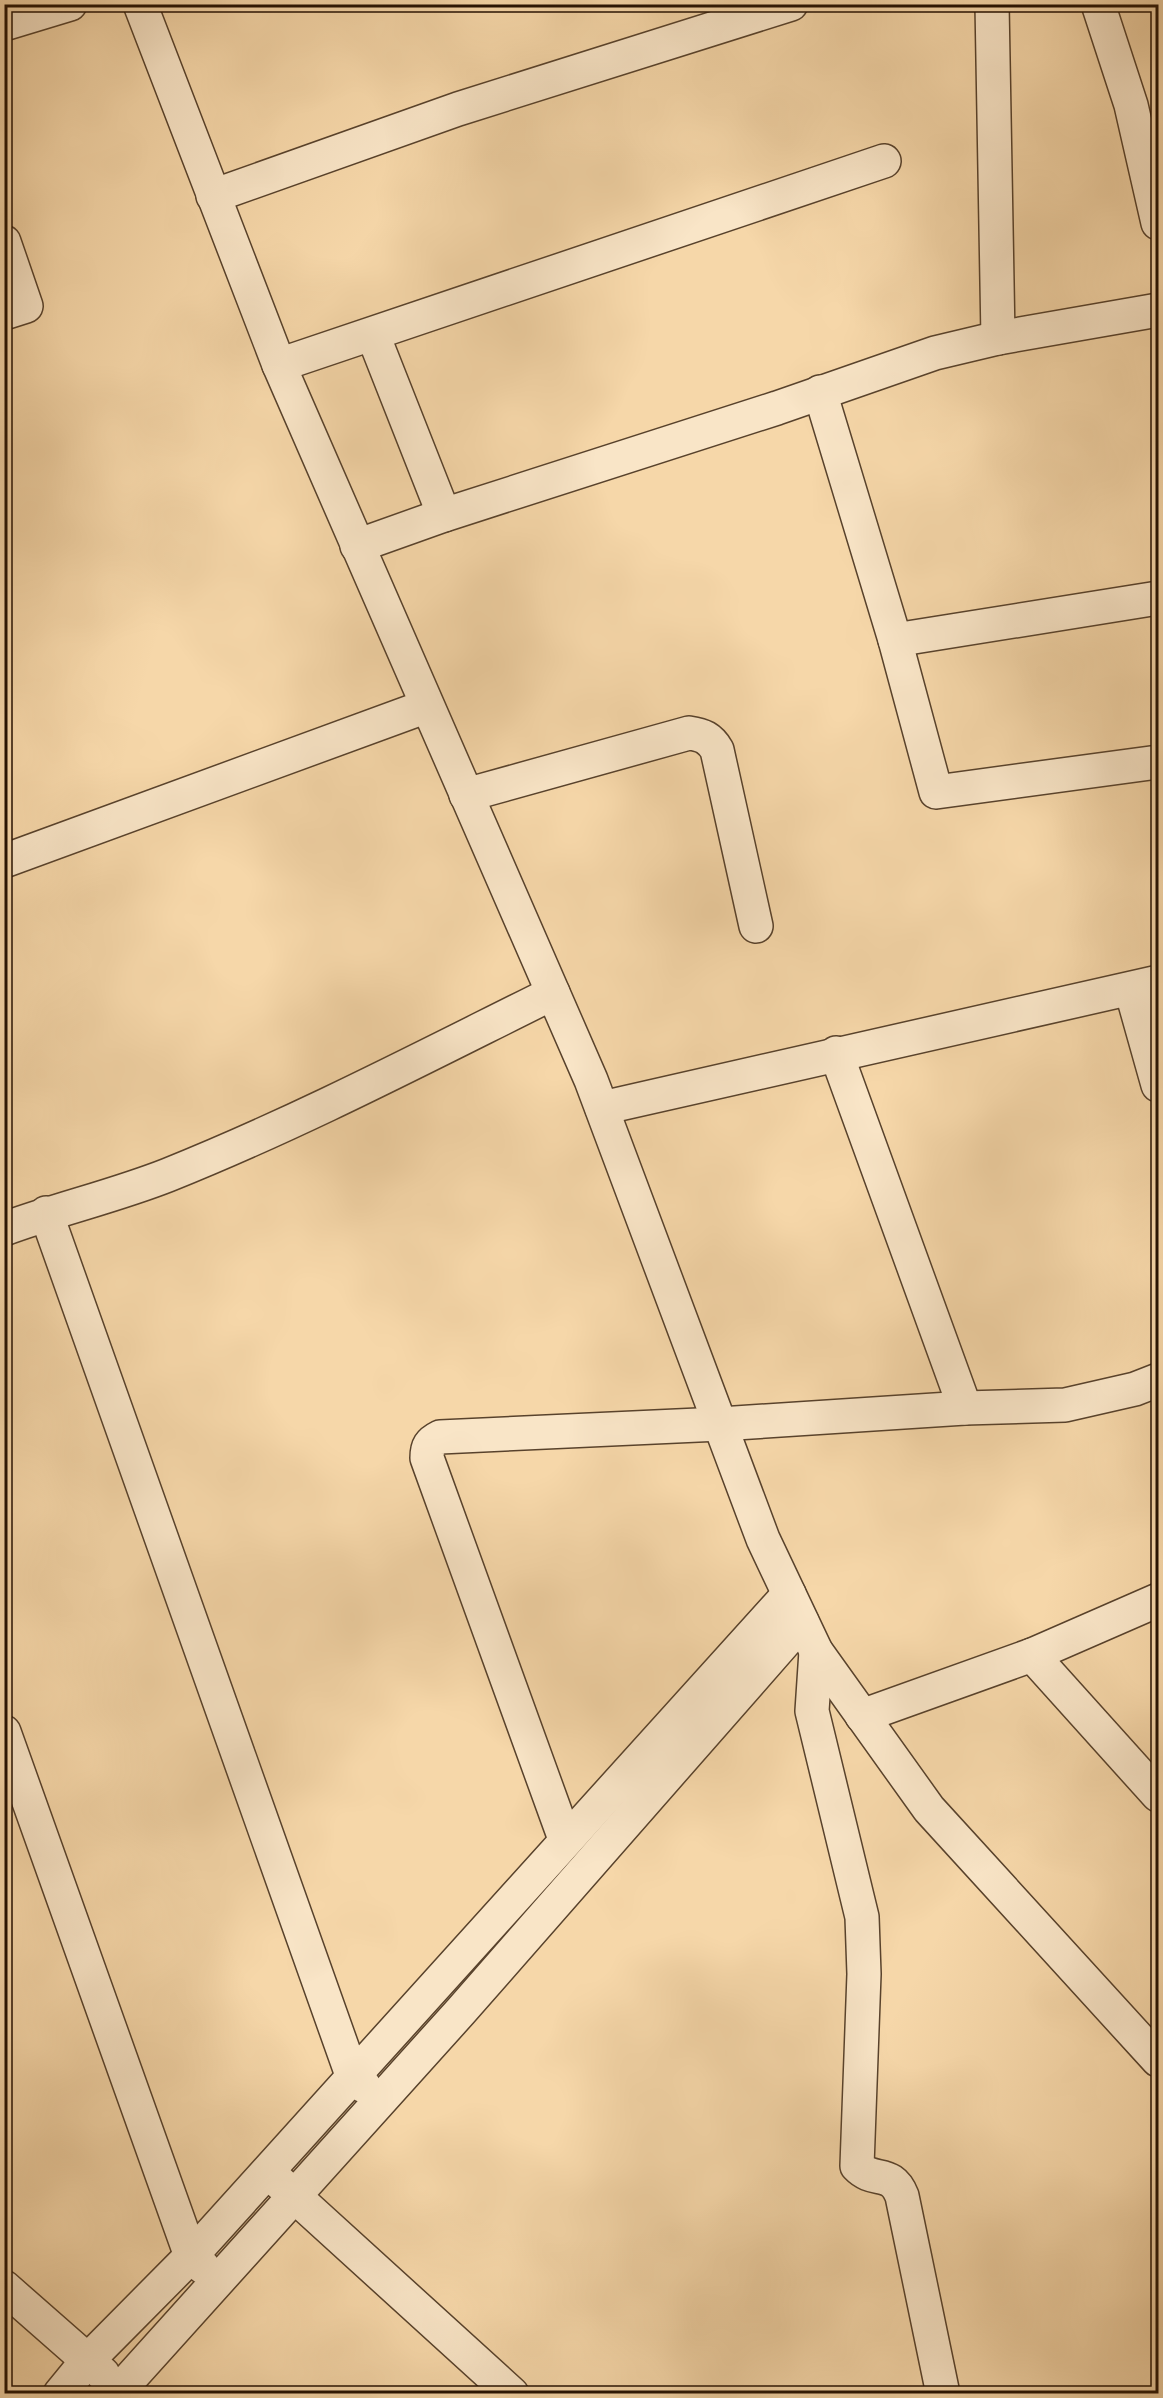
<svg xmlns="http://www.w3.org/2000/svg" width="1163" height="2398" viewBox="0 0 1163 2398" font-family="Alegreya,serif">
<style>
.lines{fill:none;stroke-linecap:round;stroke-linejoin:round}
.minor-casing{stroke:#58422c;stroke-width:36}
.minor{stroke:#f9e5c7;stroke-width:33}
</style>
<rect width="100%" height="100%" fill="#f6d7a9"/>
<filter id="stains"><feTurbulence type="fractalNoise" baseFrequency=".00333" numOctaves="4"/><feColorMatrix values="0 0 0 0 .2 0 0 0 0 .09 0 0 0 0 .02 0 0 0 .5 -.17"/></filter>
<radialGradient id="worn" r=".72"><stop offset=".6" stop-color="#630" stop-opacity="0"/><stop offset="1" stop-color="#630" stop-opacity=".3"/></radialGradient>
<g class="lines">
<defs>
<g id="minor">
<polyline points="140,4 279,365 591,1080 763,1539 816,1651 929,1809 1158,2060"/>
<polyline points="992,4 998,338"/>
<polyline points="1098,4 1131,105 1158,223"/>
<polyline points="4,24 70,4"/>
<polyline points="213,196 458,109 791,4"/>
<polyline points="4,242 26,306 4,313"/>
<polyline points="373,335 444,515"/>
<polyline points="279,365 884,161"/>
<polyline points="820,392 895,640 936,792 1158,762"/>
<polyline points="357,546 444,515 777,408 935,353 998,338 1158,310"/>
<polyline points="895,640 1158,598"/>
<path d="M 466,795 L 689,733 C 703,735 710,738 717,750 L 756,926"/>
<polyline points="4,861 427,706"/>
<polyline points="1131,989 1158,1085"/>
<polyline points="836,1053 965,1408"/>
<polyline points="602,1108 1158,982"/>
<polyline points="46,1213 352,2075 364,2086"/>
<path d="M 4,1229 C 58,1209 115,1196 168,1175 C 300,1122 426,1056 553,993"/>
<path d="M 816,1651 L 812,1711 L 862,1917 L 864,1974 L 857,2166 C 874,2184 891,2168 902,2196 L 943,2394"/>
<polyline points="1032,1655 1158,1795"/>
<polyline points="862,1716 1032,1655 1158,1600"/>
<polyline points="4,1732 191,2256 203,2267"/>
<path d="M 565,1839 L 427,1458 C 427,1446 430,1442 440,1437 L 720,1424 L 965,1408 L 1065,1405 L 1135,1389 L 1158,1380"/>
<polyline points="279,2182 512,2394"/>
<polyline points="4,2287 103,2374"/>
<polyline points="60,2394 87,2361 191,2256 789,1594"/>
<polyline points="116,2394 461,2011 802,1622"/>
</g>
</defs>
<use href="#minor" class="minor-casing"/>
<use href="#minor" class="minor"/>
</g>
<rect width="1163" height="2398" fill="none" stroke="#f6d7a9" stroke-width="24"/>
<rect x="6" y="6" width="1151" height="2386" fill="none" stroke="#241102" stroke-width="3"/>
<rect x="12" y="12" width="1139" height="2374" fill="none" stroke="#241102" stroke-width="1.5"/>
<rect width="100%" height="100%" filter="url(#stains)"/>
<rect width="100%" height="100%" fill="url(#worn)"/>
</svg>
